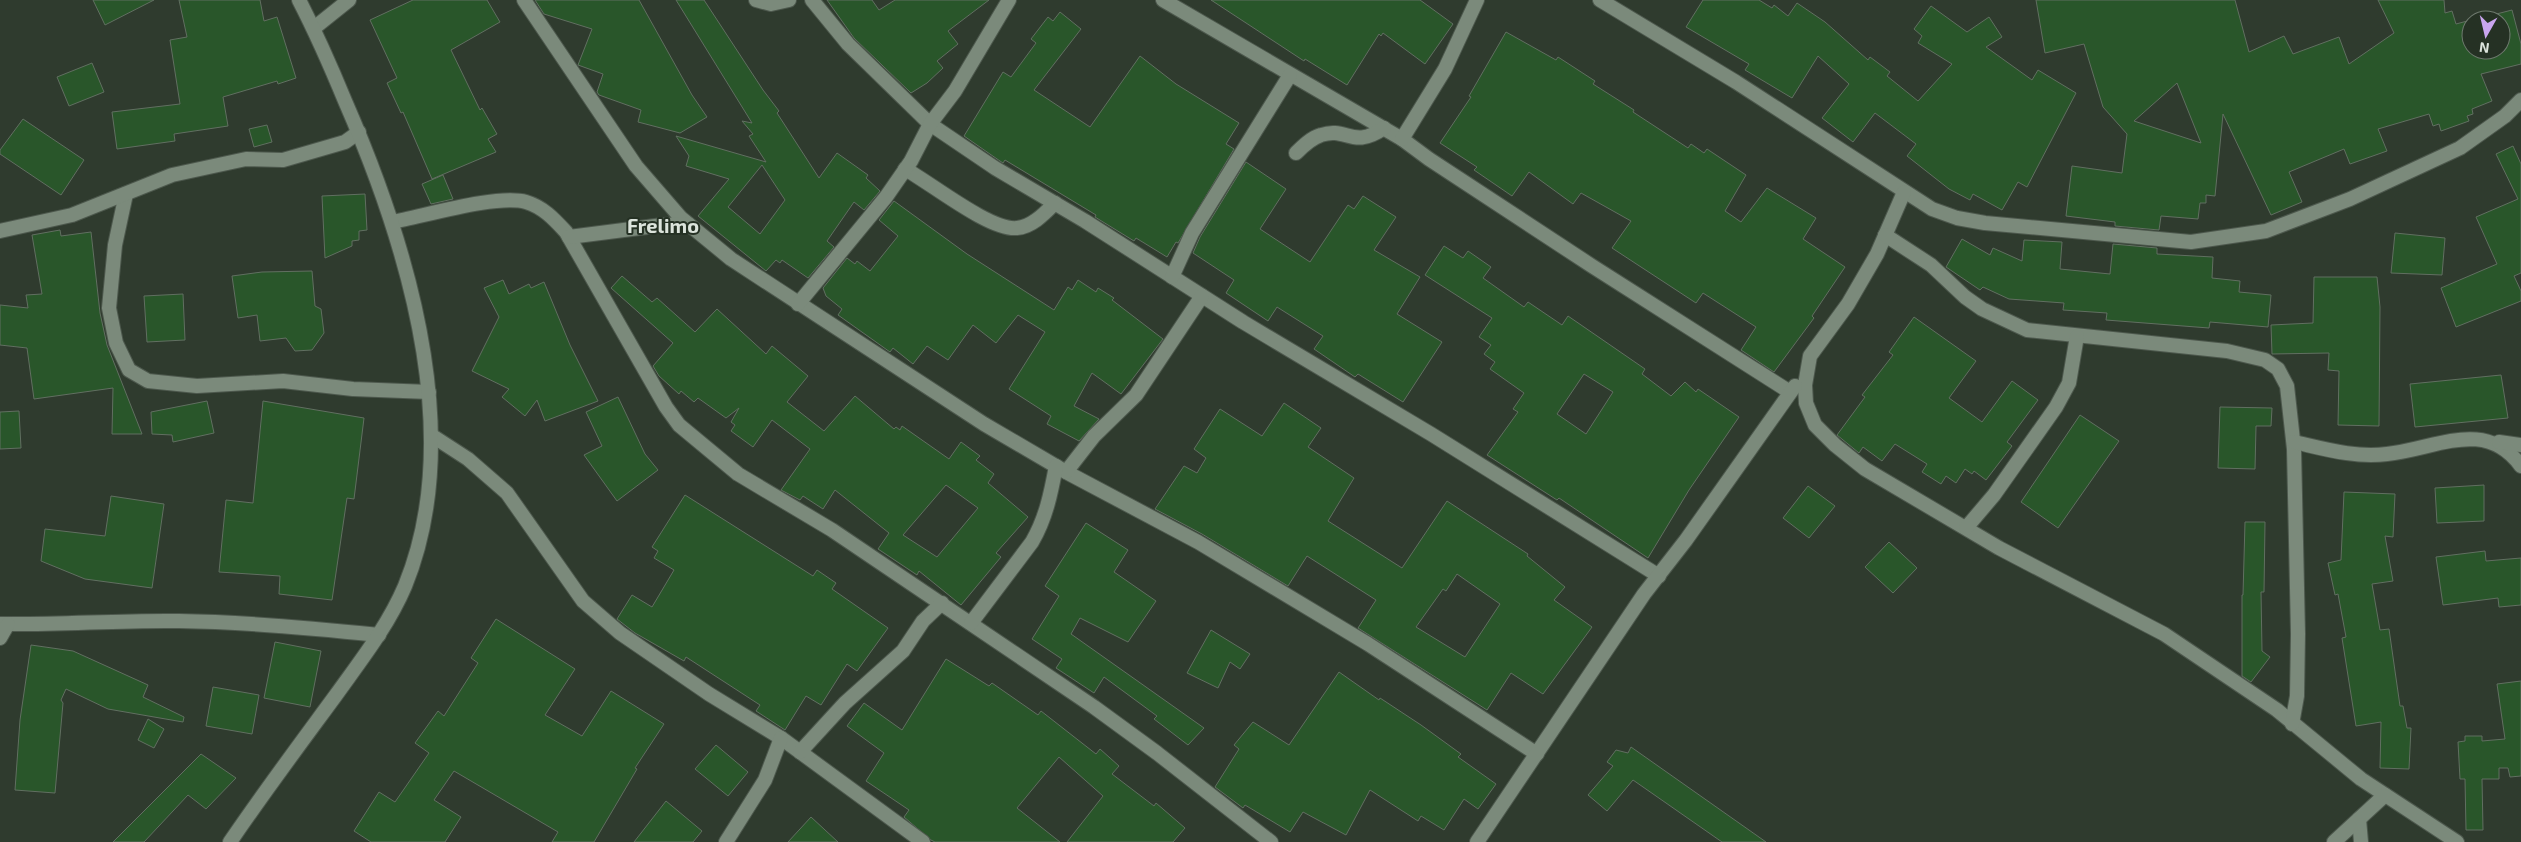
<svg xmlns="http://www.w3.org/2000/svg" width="2521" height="842" viewBox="0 0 2521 842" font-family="'Exo 2',sans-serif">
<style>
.building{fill:#29562a;stroke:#616f61;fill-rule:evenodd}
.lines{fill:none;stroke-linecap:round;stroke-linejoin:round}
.minor-casing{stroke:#4d584d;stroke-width:16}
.tertiary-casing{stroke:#4d584d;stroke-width:16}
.minor{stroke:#7b8a7b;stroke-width:14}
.tertiary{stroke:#7b8a7b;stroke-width:14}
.labels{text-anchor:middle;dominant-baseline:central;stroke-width:4;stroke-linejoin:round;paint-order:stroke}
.district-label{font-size:20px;font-weight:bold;fill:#dce4dc;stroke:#253124}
</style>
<rect width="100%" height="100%" fill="#2f3b2e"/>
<g class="building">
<polygon points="93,0 154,0 105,25"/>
<polygon points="179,0 260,0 264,21 277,17 296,78 278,84 277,81 223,97 228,126 174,134 175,141 117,149 112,112 180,104 170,40 187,37"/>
<polygon points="413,0 487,0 500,22 451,50 480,110 482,108 497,134 488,139 496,152 432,179 403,112 401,113 387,83 397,78 370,20"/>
<polygon points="535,0 639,0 692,95 707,117 680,133 638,122 641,110 599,95 597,92 603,74 578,65 592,29 544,14"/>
<path d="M 676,0 L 704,0 L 763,90 L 779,111 L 777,113 L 819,178 L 837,153 L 868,175 L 866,178 L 880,191 L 864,210 L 854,202 L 827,241 L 834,247 L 808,278 L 782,260 L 780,263 L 776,260 L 766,271 L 698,216 L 729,179 L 686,166 L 689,156 L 676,136 L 766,162 L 749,136 L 753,134 L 742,121 L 752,123 ZM 762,165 L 785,200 L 760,234 L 728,207 Z"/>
<polygon points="827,0 872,0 879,10 895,0 989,0 948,31 958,44 937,61 943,68 927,83 911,93 854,38"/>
<polygon points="1211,0 1420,0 1453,24 1425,64 1383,33 1381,36 1379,34 1347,85 1305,59 1304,61"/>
<polygon points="1703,0 1759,0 1772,8 1774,5 1788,16 1797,3 1825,22 1868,60 1870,57 1890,72 1887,76 1918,101 1952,64 1918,43 1922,36 1914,29 1931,6 1967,32 1989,17 2002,37 1986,47 2032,80 2038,70 2076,93 2027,187 2018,182 2002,210 1973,194 1970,200 1949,189 1907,156 1916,144 1875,113 1853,142 1822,118 1849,84 1818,56 1792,98 1745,70 1749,64 1686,27"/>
<path d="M 2036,0 L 2235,0 L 2249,52 L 2284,36 L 2293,54 L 2339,37 L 2349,64 L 2394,33 L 2378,0 L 2444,0 L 2445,13 L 2452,11 L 2456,24 L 2471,20 L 2471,50 L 2501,50 L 2501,20 L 2473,20 L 2512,10 L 2521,44 L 2521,64 L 2481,74 L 2492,101 L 2472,109 L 2473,114 L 2467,116 L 2469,121 L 2441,131 L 2439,124 L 2433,126 L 2429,114 L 2378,129 L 2387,151 L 2350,164 L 2344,149 L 2289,172 L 2302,202 L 2271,215 L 2223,114 L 2215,196 L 2206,195 L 2206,203 L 2200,203 L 2198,219 L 2161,216 L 2159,230 L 2115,226 L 2115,222 L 2066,216 L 2072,166 L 2122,173 L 2127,134 L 2103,107 L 2084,44 L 2045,53 ZM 2177,83 L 2201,143 L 2134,121 Z"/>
<polygon points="1060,12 1081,29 1034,90 1090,127 1140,56 1176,84 1239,123 1226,144 1234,149 1178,243 1176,242 1167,257 1136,238 1134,241 1095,217 1096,215 1005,160 1003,163 1000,161 964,136 1003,72 1011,77 1036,43 1031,39 1048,17 1053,21"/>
<polygon points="1506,32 1556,60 1558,57 1595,81 1593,84 1634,110 1633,112 1688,148 1691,144 1704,153 1707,149 1746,175 1725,211 1741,222 1767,188 1816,218 1803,239 1845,267 1812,316 1814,318 1774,372 1741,350 1756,327 1703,293 1696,303 1612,248 1631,221 1581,193 1573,204 1529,172 1512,196 1474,170 1477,167 1440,143 1471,97 1469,96"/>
<polygon points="92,63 104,92 69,106 57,77"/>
<polygon points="23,119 84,160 61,195 0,154 0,150"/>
<polygon points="267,125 272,142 254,147 249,129"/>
<polygon points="2513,146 2521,164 2521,273 2514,276 2521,291 2521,301 2456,327 2441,288 2497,264 2476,217 2518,199 2496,154"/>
<polygon points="1246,162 1286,189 1260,229 1310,262 1348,205 1354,209 1363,196 1396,217 1374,250 1420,277 1397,314 1442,342 1403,402 1358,374 1355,377 1314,349 1323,336 1277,307 1268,321 1226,293 1234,280 1193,253 1200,237"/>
<polygon points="443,175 453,199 431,204 422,184"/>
<polygon points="365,194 367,230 359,231 359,240 352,241 352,246 325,258 322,196"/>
<polygon points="894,201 967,254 1054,310 1068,287 1072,290 1078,280 1096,292 1098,288 1114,298 1112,300 1163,339 1121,394 1092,373 1074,406 1099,419 1079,441 1047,424 1051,416 1009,389 1045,332 1018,315 996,343 973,325 948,360 927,346 913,364 893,348 890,352 838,315 842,309 826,296 823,288 847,258 855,264 857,261 870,271 898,236 879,220"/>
<polygon points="60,230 61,236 91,232 100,313 107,345 142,434 112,434 113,388 34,399 27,348 0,345 0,305 28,308 26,295 42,294 32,235"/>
<polygon points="2395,233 2445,238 2442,275 2391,273"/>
<polygon points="1962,239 1990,255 1993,248 2022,261 2024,240 2062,242 2060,269 2110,274 2113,244 2157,248 2157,254 2213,257 2212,278 2240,281 2239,292 2271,295 2268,327 2210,322 2209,328 2106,320 2107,313 2063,310 2064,303 2009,299 1983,287 1980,290 1946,267"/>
<path d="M 1444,246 L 1463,258 L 1468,251 L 1491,267 L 1483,278 L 1524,307 L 1528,302 L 1562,325 L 1568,316 L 1645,369 L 1642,374 L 1671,396 L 1685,382 L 1696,392 L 1698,389 L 1739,417 L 1689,490 L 1648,558 L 1559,498 L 1557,500 L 1487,455 L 1518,412 L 1513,409 L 1524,393 L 1490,369 L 1495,362 L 1484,354 L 1491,345 L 1479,337 L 1492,318 L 1425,275 ZM 1584,374 L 1613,392 L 1586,434 L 1557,414 Z"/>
<polygon points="312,271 315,306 321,309 324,333 312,350 295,351 286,338 260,341 257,315 238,318 232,276 262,272"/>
<path d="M 622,276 L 652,302 L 657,298 L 695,332 L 717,309 L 766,354 L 772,346 L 808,376 L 787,402 L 824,431 L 855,396 L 894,429 L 896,427 L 900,430 L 902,426 L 949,459 L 961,442 L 980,456 L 976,460 L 994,474 L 988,483 L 1028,517 L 996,553 L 1001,557 L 961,605 L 919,571 L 917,575 L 878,549 L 889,533 L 835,490 L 823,509 L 803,496 L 800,500 L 781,490 L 810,449 L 772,420 L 753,447 L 731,431 L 735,425 L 731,422 L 739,408 L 726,418 L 698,398 L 694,402 L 681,391 L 679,394 L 659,376 L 653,366 L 673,343 L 611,288 ZM 946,485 L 978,508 L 937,557 L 903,535 Z"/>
<polygon points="2314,277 2377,277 2380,307 2379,426 2338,425 2339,371 2328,370 2329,353 2272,354 2271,325 2313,323"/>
<polygon points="503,280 509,294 529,284 531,288 544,282 570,345 598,401 545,421 537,400 525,416 502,397 509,389 472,371 499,317 484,288"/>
<polygon points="183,294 185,340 147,342 144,296"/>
<polygon points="1914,317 1976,361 1949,398 1982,422 2012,381 2038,400 2007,442 2012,446 1986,480 1974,471 1972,474 1965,469 1956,483 1946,476 1941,484 1922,472 1927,464 1895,444 1882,461 1863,447 1859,453 1837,435 1865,397 1862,395 1893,355 1889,352"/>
<polygon points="2501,375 2508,418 2415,427 2410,384"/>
<polygon points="618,397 645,454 658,470 617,501 584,455 602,446 586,412"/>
<polygon points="207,401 214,433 173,442 172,435 152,434 151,412"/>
<polygon points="263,401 364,418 354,499 347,498 332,600 279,594 280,576 219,572 226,500 253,503"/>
<path d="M 1284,403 L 1321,428 L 1308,447 L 1354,478 L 1328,521 L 1402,568 L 1447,501 L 1528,554 L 1527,556 L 1565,587 L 1554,600 L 1592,627 L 1543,694 L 1511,673 L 1487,710 L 1358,628 L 1376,600 L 1307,556 L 1288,586 L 1202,534 L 1155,509 L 1184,466 L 1197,473 L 1206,458 L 1194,449 L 1220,409 L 1262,436 ZM 1457,574 L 1500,604 L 1465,657 L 1416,627 L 1443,589 L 1446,591 Z"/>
<polygon points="2220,407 2272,408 2271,426 2256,426 2255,469 2218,468"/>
<polygon points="19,411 21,448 0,449 0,412"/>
<polygon points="2080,415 2119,441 2058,528 2021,502"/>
<polygon points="2484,485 2484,521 2437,523 2435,488"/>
<polygon points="1808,486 1835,506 1809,538 1783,518"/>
<polygon points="2344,492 2395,494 2393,537 2385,536 2393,581 2372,584 2380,630 2389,629 2400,706 2403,706 2407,728 2411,728 2409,769 2380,768 2381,722 2356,726 2342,638 2346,637 2338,594 2335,595 2328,563 2341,560"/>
<polygon points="685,495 813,576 817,570 836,583 832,589 888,628 857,671 847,664 821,705 806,696 785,730 756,711 760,705 686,657 684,661 635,633 617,619 632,595 652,607 674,570 654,558 658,551 652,547"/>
<polygon points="111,496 164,504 152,588 85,579 41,561 45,529 105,536"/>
<polygon points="2245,522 2265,522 2264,592 2261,592 2262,651 2270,657 2251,682 2242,676 2242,595 2243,595"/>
<polygon points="1086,523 1128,550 1114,572 1156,601 1128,642 1080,618 1071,634 1204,728 1188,745 1154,719 1157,716 1104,677 1094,693 1056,668 1062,659 1032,639 1059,596 1045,586"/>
<polygon points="1889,542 1917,568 1893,593 1865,567"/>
<polygon points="2485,551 2486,561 2521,558 2521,605 2499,607 2498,598 2443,605 2436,557"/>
<polygon points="496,619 575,669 545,715 582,736 611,691 664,724 635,768 637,769 594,842 552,842 558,832 454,771 434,800 461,817 445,842 371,842 354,831 379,792 395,802 429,753 415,743 438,711 444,716 478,663 471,658"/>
<polygon points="1211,630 1250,654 1240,669 1230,662 1218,688 1187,673"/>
<polygon points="275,642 321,651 310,707 264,698"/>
<polygon points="31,645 73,651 148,685 143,697 184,717 183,722 108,709 66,689 61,700 63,703 55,793 15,790 20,720"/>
<polygon points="946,659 989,686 992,683 1038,715 1041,711 1096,754 1100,749 1119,766 1112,774 1154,806 1156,803 1185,828 1173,842 1067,842 1103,796 1059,757 1017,808 1060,842 935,842 931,840 904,817 909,810 866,781 884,753 847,726 864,703 902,730"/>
<polygon points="1339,672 1379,700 1380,698 1421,725 1461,754 1458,757 1496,784 1478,809 1464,799 1444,830 1421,816 1418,821 1370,790 1346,835 1303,812 1290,832 1245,805 1243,808 1215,787 1239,749 1234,745 1253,722 1289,745"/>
<polygon points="2521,681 2521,776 2510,777 2508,768 2499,768 2499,779 2482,779 2483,830 2466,830 2465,779 2460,779 2458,742 2465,741 2465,736 2482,736 2482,741 2505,739 2497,684"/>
<polygon points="213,687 259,695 252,734 206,726"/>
<polygon points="148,719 164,729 154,748 138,740"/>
<polygon points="716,745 748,772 728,796 695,769"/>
<polygon points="1631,747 1766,842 1722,842 1633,780 1607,811 1588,795 1613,766 1607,762 1616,750 1628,753"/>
<polygon points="201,754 236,778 206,809 188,795 144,842 113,842"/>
<polygon points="666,801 702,831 693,842 634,842"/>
<polygon points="811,817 838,842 788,842"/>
</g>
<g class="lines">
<defs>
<g id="minor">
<polyline points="524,0 636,166 681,218 731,259 984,424 1066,472 1198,542 1368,644 1537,754"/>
<polyline points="756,0 771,4 789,0"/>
<polyline points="812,0 848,44 930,124 995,168 1085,221 1243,322 1431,434 1659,576"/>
<polyline points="1163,0 1402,139 1429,159 1592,266 1790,392"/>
<polyline points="1600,0 1736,82 1932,209 1957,218 1985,223 2191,242 2266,231 2350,199 2460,148 2505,116 2521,100"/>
<polyline points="314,28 349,0"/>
<polyline points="1402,139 1445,69 1477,0"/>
<path d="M 1296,153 C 1303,146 1311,138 1321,135 C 1347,126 1352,150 1384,128"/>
<path d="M 905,169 C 931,183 990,231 1017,228 C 1032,227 1045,213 1055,203"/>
<polyline points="1904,192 1877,254 1848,304 1810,356 1805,385 1806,403 1815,425 1835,445 1865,469 1999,548 2164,634 2277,710 2361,779 2457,842"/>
<polyline points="126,194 115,245 109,308 116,343 129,370 148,381 197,386 283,381 353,389 429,392"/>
<path d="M 392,222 C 425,216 497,194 526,202 C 543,207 554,219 566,232 L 666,407 L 679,425 L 738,474 L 832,530 L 1094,707 L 1157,753 L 1271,842"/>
<polyline points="0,231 72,215 172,175 246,159 283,160 345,142 359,132"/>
<polyline points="1885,235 1931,265 1965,297 1982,309 2027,330 2227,351 2265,360 2278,369 2287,386 2294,449 2298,634 2297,696 2292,724"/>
<polyline points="569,237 663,225 688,224"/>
<polyline points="1172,277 1192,233 1290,75"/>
<polyline points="798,304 886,197 911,161 930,124 955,91 1009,0"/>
<polyline points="431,435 468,459 507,493 583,601 620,633 709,694 781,738 923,842"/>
<path d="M 2294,442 C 2325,449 2355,458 2387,454 C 2436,449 2485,417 2521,466"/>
<polyline points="2499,442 2521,445"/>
<polyline points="1066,472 1094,436 1136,395 1202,296"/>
<polyline points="1966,528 1994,495 2056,407 2069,383 2077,336"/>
<path d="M 971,623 L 1032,542 C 1046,518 1051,493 1056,466"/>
<path d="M 0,624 C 60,625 119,620 179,621 C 246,622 312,628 379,635"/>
<polyline points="0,638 8,624"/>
<polyline points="800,752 845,703 903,651 923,621 942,603"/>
<polyline points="2359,819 2361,842"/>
<polyline points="726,842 765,780 781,738"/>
<polyline points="1477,842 1644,594 1686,540 1795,386"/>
<polyline points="2334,842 2385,795"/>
</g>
<path id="tertiary" d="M 230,842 C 264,792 300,744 336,695 C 361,660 388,626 405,586 C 467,434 407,243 345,101 C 331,67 316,33 299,0"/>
</defs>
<use href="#minor" class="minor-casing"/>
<use href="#tertiary" class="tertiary-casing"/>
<use href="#minor" class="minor"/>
<use href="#tertiary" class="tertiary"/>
</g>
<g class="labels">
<g class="district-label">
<text x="663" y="225">Frelimo</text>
</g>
</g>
<g transform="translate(2486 35) rotate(188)"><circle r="24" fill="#253124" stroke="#6e796e"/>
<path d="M0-4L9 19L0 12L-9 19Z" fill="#c9a5ee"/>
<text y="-8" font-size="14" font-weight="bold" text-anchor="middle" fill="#dce4dc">N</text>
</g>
</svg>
